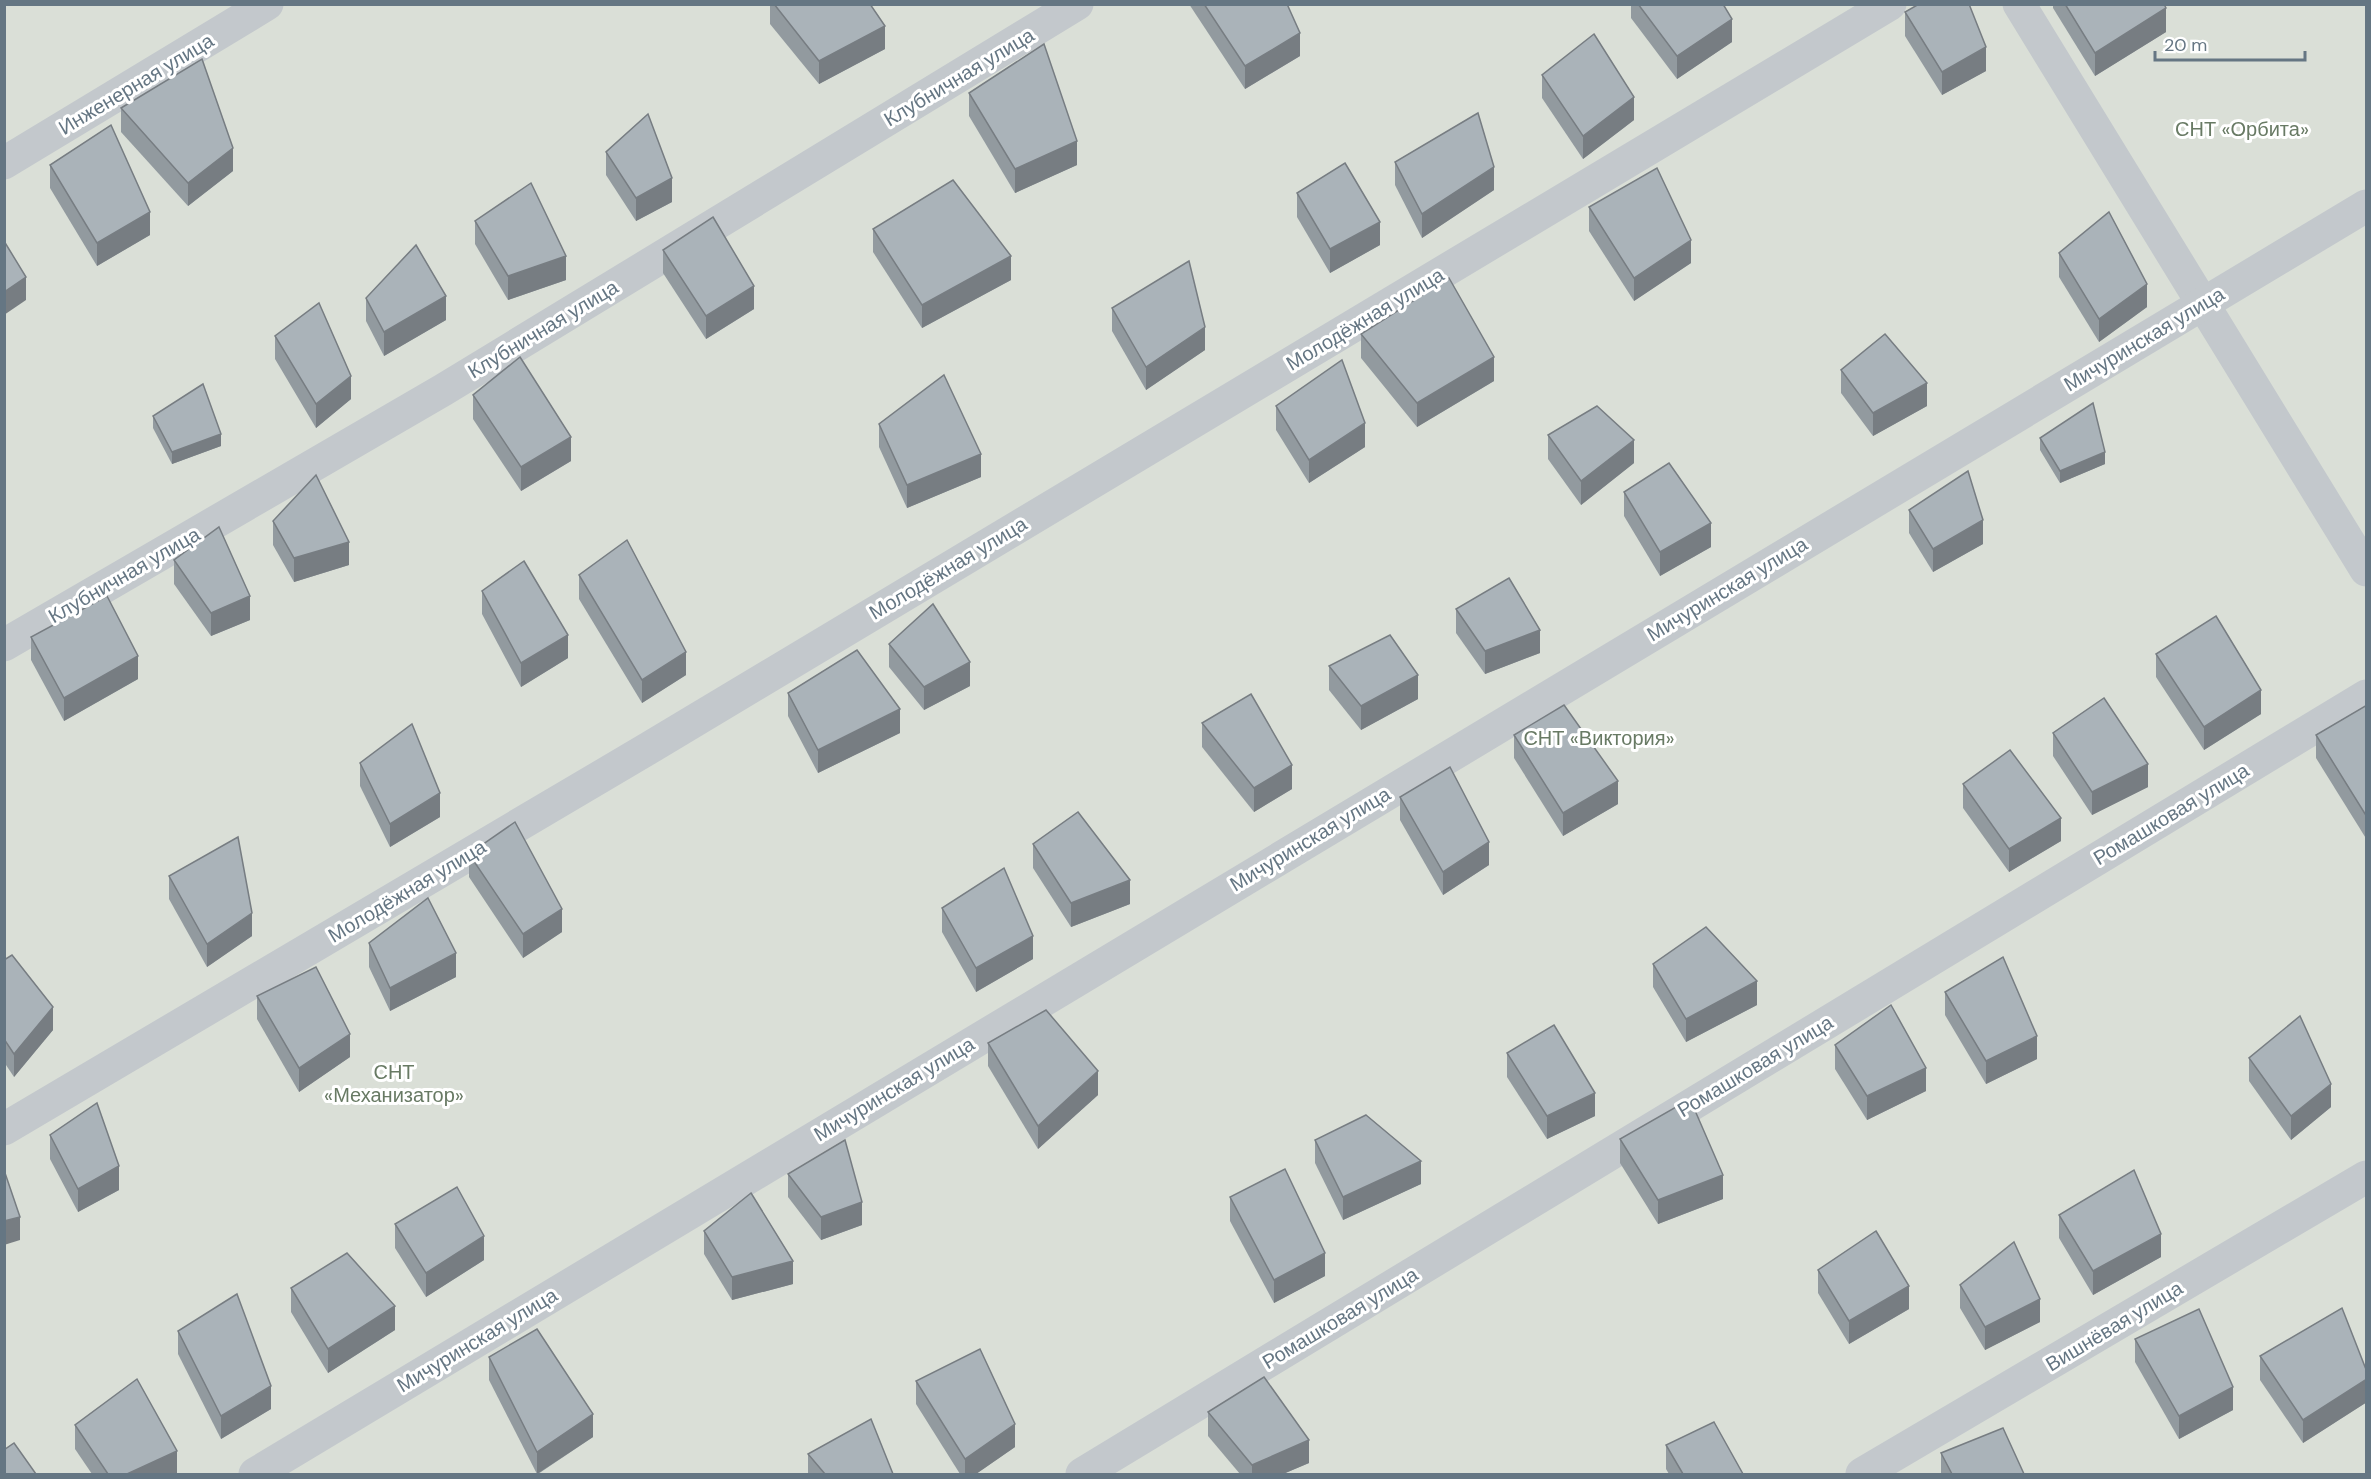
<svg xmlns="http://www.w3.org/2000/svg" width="2371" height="1479" viewBox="0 0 2371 1479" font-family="'DM Sans',sans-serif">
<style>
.green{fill:#dadfd7}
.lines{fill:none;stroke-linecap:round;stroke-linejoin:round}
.minor{stroke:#c3c8cc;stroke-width:33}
.wall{fill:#929a9f}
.shaded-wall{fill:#777d82}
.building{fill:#aab3b9;stroke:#777d82;stroke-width:1.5}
.labels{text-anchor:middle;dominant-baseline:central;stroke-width:6;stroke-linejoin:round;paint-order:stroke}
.street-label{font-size:20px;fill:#657683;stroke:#fff}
.park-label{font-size:20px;fill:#687a64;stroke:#fff}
</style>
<rect width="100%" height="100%" fill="#fafaf8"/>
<rect class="green" x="5" y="5" width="2361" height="1469"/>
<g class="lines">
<g class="minor">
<polyline points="2019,4 2366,570"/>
<polyline points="4,163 267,4"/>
<polyline points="4,645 443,390 1077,4"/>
<polyline points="4,1129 649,748 1890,4"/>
<polyline points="255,1474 2366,206"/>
<polyline points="1082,1474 2366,696"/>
<polyline points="1862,1474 2366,1177"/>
</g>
</g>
<g class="wall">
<polygon points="770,4 870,4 885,49 819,84 770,24"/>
<polygon points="1189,4 1287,4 1300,56 1245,89"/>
<polygon points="1631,4 1723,4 1732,42 1677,79 1631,18"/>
<polygon points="2053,4 2164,4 2166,32 2095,76 2053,8"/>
<polygon points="1905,12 1986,71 1942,95 1905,36"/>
<polygon points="1542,75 1634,120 1583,159 1542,98"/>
<polygon points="969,93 1077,165 1015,193 969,116"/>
<polygon points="121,108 233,171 188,206 121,132"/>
<polygon points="606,152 672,202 636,221 606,175"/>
<polygon points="1395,162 1494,190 1422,238 1395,185"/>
<polygon points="50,165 150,235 97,266 50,188"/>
<polygon points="1297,193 1380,245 1330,273 1297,217"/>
<polygon points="1589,207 1691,263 1634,301 1589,231"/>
<polygon points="475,221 566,280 508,300 475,244"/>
<polygon points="873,229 1011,280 922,328 873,252"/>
<polygon points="663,250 754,309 706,339 663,273"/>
<polygon points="2059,253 2147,307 2099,342 2059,277"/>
<polygon points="366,298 446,320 384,356 366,321"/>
<polygon points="1112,308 1205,350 1146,390 1112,331"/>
<polygon points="1361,334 1494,381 1417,427 1361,358"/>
<polygon points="275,336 351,399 316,428 275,359"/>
<polygon points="1841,370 1927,406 1873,436 1841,393"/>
<polygon points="473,395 571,461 521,491 473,419"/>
<polygon points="1276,406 1365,447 1309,483 1276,430"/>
<polygon points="153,416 221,446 172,464 153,428"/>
<polygon points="879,424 981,477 907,508 879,447"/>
<polygon points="1548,435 1634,463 1581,505 1548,459"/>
<polygon points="2040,438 2105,464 2060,483 2040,450"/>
<polygon points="1624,492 1711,547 1660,576 1624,516"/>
<polygon points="1909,510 1983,544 1933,572 1909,533"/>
<polygon points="273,521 349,565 294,582 273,545"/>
<polygon points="174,560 250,620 211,636 174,584"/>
<polygon points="579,575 686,675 642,703 579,599"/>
<polygon points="482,591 568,658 521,687 482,614"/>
<polygon points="1456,609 1540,653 1485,674 1456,633"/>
<polygon points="31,637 138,679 64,721 31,660"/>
<polygon points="889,644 970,686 924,710 889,667"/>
<polygon points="2156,654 2261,714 2204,750 2156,677"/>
<polygon points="1329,666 1418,699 1361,730 1329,690"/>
<polygon points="788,693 900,733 818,773 788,716"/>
<polygon points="2367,705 2367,840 2316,758 2316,735"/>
<polygon points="1202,723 1292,789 1254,812 1202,747"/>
<polygon points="2053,733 2148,787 2092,815 2053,756"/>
<polygon points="1514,735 1618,804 1563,836 1514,758"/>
<polygon points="360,763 440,817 390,847 360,786"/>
<polygon points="1963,784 2061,841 2009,872 1963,808"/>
<polygon points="1400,797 1489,865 1443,895 1400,820"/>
<polygon points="1033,844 1130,904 1071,927 1033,868"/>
<polygon points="469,854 562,932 523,958 469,877"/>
<polygon points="169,876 252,936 207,967 169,899"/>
<polygon points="942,908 1033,959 976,992 942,932"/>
<polygon points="369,943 456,977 390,1011 369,967"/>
<polygon points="4,960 53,1030 14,1077 4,1062"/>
<polygon points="1653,964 1757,1005 1686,1042 1653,987"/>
<polygon points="1945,992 2037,1059 1986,1084 1945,1015"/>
<polygon points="257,996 350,1057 299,1092 257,1019"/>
<polygon points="988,1043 1098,1095 1038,1149 988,1066"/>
<polygon points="1835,1045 1926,1091 1867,1120 1835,1069"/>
<polygon points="1507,1053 1595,1116 1547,1139 1507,1077"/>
<polygon points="2249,1058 2331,1107 2291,1140 2249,1081"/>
<polygon points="50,1135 119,1190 78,1212 50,1159"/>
<polygon points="1620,1139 1723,1199 1658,1224 1620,1163"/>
<polygon points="1315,1140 1421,1184 1343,1220 1315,1163"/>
<polygon points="788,1174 862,1225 821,1240 788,1197"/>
<polygon points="1230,1197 1325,1276 1274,1303 1230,1221"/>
<polygon points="2059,1215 2161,1257 2093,1295 2059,1238"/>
<polygon points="395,1224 484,1260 426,1297 395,1248"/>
<polygon points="704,1231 793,1284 732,1300 704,1254"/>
<polygon points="1818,1270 1909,1309 1849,1344 1818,1293"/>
<polygon points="1960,1285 2040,1322 1985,1350 1960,1308"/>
<polygon points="291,1288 395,1330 328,1373 291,1312"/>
<polygon points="178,1331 271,1409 221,1439 178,1354"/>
<polygon points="2135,1339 2233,1410 2179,1439 2135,1362"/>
<polygon points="2260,1356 2367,1372 2367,1402 2303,1443 2260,1380"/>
<polygon points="489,1357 593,1437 538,1474 537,1474 489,1380"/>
<polygon points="916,1381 1015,1447 976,1474 960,1474 916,1404"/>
<polygon points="1208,1412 1309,1463 1283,1474 1240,1474 1208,1436"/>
<polygon points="75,1425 177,1474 92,1474 75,1449"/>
<polygon points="1666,1445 1743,1474 1669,1474 1666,1469"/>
<polygon points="1941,1453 2024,1474 1941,1474"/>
<polygon points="808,1454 893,1474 808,1474"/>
</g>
<g class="shaded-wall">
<polygon points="2166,8 2166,32 2095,76 2095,53"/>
<polygon points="1732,19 1732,42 1677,79 1677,56"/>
<polygon points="885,26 885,49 819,84 819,61"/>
<polygon points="1300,33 1300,56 1245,89 1245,66"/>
<polygon points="1986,47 1986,71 1942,95 1942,72"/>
<polygon points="1634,97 1634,120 1583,159 1583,136"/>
<polygon points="1077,141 1077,165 1015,193 1015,169"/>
<polygon points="233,148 233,171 188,206 188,183"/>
<polygon points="1494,167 1494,190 1422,238 1422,214"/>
<polygon points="672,178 672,202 636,221 636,198"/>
<polygon points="150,212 150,235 97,266 97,243"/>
<polygon points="1380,222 1380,245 1330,273 1330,249"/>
<polygon points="1691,240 1691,263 1634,301 1634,278"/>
<polygon points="566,256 566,280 508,300 508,276"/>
<polygon points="1011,256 1011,280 922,328 922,305"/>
<polygon points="26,277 26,300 4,315 4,292"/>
<polygon points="2147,284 2147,307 2099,342 2099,319"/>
<polygon points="754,286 754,309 706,339 706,316"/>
<polygon points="446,296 446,320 384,356 384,332"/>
<polygon points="1205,327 1205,350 1146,390 1146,367"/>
<polygon points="1494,357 1494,381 1417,427 1417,403"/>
<polygon points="351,376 351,399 316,428 316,404"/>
<polygon points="1927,383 1927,406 1873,436 1873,413"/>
<polygon points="1365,423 1365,447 1309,483 1309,460"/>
<polygon points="221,434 221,446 172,464 172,452"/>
<polygon points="571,437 571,461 521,491 521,467"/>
<polygon points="1634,440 1634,463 1581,505 1581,481"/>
<polygon points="2105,452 2105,464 2060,483 2060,471"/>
<polygon points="981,454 981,477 907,508 907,485"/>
<polygon points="1983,520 1983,544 1933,572 1933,549"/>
<polygon points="1711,523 1711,547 1660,576 1660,552"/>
<polygon points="349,542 349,565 294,582 294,558"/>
<polygon points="250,596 250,620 211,636 211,613"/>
<polygon points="1540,630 1540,653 1485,674 1485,651"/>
<polygon points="568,635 568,658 521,687 521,663"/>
<polygon points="686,652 686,675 642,703 642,680"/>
<polygon points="138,656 138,679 64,721 64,698"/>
<polygon points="970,662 970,686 924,710 924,687"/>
<polygon points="1418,675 1418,699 1361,730 1361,706"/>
<polygon points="2261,690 2261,714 2204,750 2204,727"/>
<polygon points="900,709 900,733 818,773 818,750"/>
<polygon points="2148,764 2148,787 2092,815 2092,792"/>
<polygon points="1292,765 1292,789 1254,812 1254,788"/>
<polygon points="1618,781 1618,804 1563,836 1563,813"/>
<polygon points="440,793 440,817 390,847 390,824"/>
<polygon points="2061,818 2061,841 2009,872 2009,849"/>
<polygon points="1489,842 1489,865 1443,895 1443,872"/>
<polygon points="1130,880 1130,904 1071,927 1071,903"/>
<polygon points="562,909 562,932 523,958 523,934"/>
<polygon points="252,913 252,936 207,967 207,944"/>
<polygon points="1033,936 1033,959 976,992 976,968"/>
<polygon points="456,953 456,977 390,1011 390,988"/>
<polygon points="1757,981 1757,1005 1686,1042 1686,1019"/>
<polygon points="53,1007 53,1030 14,1077 14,1054"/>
<polygon points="350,1034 350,1057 299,1092 299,1068"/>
<polygon points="2037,1036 2037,1059 1986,1084 1986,1061"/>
<polygon points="1926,1068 1926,1091 1867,1120 1867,1096"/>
<polygon points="1098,1071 1098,1095 1038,1149 1038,1126"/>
<polygon points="2331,1084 2331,1107 2291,1140 2291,1116"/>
<polygon points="1595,1093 1595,1116 1547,1139 1547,1116"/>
<polygon points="1421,1161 1421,1184 1343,1220 1343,1197"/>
<polygon points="119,1166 119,1190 78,1212 78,1189"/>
<polygon points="1723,1175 1723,1199 1658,1224 1658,1200"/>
<polygon points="862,1202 862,1225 821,1240 821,1217"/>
<polygon points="20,1217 20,1240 4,1245 4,1221"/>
<polygon points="2161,1234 2161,1257 2093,1295 2093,1271"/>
<polygon points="484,1236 484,1260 426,1297 426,1273"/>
<polygon points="1325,1253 1325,1276 1274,1303 1274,1280"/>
<polygon points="793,1261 793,1284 732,1300 732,1277"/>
<polygon points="1909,1286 1909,1309 1849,1344 1849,1321"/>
<polygon points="2040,1299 2040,1322 1985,1350 1985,1327"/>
<polygon points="395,1306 395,1330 328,1373 328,1349"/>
<polygon points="2367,1379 2367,1402 2303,1443 2303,1420"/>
<polygon points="271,1386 271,1409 221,1439 221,1416"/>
<polygon points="2233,1387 2233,1410 2179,1439 2179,1416"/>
<polygon points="593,1414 593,1437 537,1474 537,1452"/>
<polygon points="1015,1424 1015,1447 976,1474 965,1474 965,1459"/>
<polygon points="1309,1440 1309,1463 1283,1474 1252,1474 1252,1465"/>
<polygon points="177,1451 177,1474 127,1474"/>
</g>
<g class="building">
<polygon points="774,4 870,4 885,26 819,61"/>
<polygon points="1204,4 1287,4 1300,33 1245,66"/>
<polygon points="1638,4 1723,4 1732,19 1677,56"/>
<polygon points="1919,4 1969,4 1986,47 1942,72 1905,12"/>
<polygon points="2065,4 2164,4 2166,8 2095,53"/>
<polygon points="1594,34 1634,97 1583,136 1542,75"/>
<polygon points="1044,44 1077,141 1015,169 969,93"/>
<polygon points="202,59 233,148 188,183 121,108"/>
<polygon points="1478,113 1494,167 1422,214 1395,162"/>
<polygon points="648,114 672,178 636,198 606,152"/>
<polygon points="111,125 150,212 97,243 50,165"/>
<polygon points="1345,163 1380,222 1330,249 1297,193"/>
<polygon points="1657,168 1691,240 1634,278 1589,207"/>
<polygon points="953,180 1011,256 922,305 873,229"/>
<polygon points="531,183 566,256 508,276 475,221"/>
<polygon points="2109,212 2147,284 2099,319 2059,253"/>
<polygon points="713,217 754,286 706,316 663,250"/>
<polygon points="4,241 26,277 4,292"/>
<polygon points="416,245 446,296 384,332 366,298"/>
<polygon points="1189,261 1205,327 1146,367 1112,308"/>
<polygon points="1449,278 1494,357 1417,403 1361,334"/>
<polygon points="319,303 351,376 316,404 275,336"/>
<polygon points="1885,334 1927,383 1873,413 1841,370"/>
<polygon points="520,357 571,437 521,467 473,395"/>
<polygon points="1342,360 1365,423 1309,460 1276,406"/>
<polygon points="944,375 981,454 907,485 879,424"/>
<polygon points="203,384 221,434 172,452 153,416"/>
<polygon points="2093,403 2105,452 2060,471 2040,438"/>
<polygon points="1597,406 1634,440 1581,481 1548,435"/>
<polygon points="1669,463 1711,523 1660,552 1624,492"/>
<polygon points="1968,471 1983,520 1933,549 1909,510"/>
<polygon points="316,475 349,542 294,558 273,521"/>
<polygon points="219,527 250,596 211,613 174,560"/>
<polygon points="627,540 686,652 642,680 579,575"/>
<polygon points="524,561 568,635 521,663 482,591"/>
<polygon points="1509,578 1540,630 1485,651 1456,609"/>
<polygon points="107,596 138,656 64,698 31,637"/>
<polygon points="933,604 970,662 924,687 889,644"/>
<polygon points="2216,616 2261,690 2204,727 2156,654"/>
<polygon points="1390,635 1418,675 1361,706 1329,666"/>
<polygon points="857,650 900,709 818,750 788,693"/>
<polygon points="1251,694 1292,765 1254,788 1202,723"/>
<polygon points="2104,698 2148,764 2092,792 2053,733"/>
<polygon points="1564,705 1618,781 1563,813 1514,735"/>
<polygon points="2367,705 2367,817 2316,735"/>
<polygon points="412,724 440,793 390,824 360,763"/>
<polygon points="2010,750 2061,818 2009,849 1963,784"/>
<polygon points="1450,767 1489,842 1443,872 1400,797"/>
<polygon points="1078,812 1130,880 1071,903 1033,844"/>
<polygon points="515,822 562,909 523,934 469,854"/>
<polygon points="238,837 252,913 207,944 169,876"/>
<polygon points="1004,868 1033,936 976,968 942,908"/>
<polygon points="428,898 456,953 390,988 369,943"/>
<polygon points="1706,927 1757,981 1686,1019 1653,964"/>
<polygon points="12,955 53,1007 14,1054 4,1039 4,960"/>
<polygon points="2003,957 2037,1036 1986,1061 1945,992"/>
<polygon points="316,967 350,1034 299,1068 257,996"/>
<polygon points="1891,1005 1926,1068 1867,1096 1835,1045"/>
<polygon points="1046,1010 1098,1071 1038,1126 988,1043"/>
<polygon points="2300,1016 2331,1084 2291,1116 2249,1058"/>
<polygon points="1554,1025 1595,1093 1547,1116 1507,1053"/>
<polygon points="1690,1099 1723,1175 1658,1200 1620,1139"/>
<polygon points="97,1103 119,1166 78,1189 50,1135"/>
<polygon points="1366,1115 1421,1161 1343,1197 1315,1140"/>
<polygon points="845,1140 862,1202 821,1217 788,1174"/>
<polygon points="1285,1169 1325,1253 1274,1280 1230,1197"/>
<polygon points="4,1170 20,1217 4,1221"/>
<polygon points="2134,1170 2161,1234 2093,1271 2059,1215"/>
<polygon points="457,1187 484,1236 426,1273 395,1224"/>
<polygon points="751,1193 793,1261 732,1277 704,1231"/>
<polygon points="1876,1231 1909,1286 1849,1321 1818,1270"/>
<polygon points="2014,1242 2040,1299 1985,1327 1960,1285"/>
<polygon points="347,1253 395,1306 328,1349 291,1288"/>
<polygon points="237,1294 271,1386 221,1416 178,1331"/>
<polygon points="2342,1308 2367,1372 2367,1379 2303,1420 2260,1356"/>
<polygon points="2199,1309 2233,1387 2179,1416 2135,1339"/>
<polygon points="537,1329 593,1414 537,1452 489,1357"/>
<polygon points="980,1349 1015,1424 965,1459 916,1381"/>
<polygon points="1264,1377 1309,1440 1252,1465 1208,1412"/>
<polygon points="137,1379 177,1451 127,1474 108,1474 75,1425"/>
<polygon points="871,1419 893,1474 825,1474 808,1454"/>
<polygon points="1714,1422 1743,1474 1683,1474 1666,1445"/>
<polygon points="2003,1428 2024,1474 1952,1474 1941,1453"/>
<polygon points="14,1443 36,1474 4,1474 4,1450"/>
</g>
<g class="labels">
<g class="street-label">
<text transform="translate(959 77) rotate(-31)">Клубничная улица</text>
<text transform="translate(136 84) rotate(-31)">Инженерная улица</text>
<text transform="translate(1365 319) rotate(-31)">Молодёжная улица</text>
<text transform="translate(543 329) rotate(-31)">Клубничная улица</text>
<text transform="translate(2144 339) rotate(-31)">Мичуринская улица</text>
<text transform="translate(948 568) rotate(-31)">Молодёжная улица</text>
<text transform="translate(124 575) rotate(-30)">Клубничная улица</text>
<text transform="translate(1727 589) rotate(-31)">Мичуринская улица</text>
<text transform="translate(2171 814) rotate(-31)">Ромашковая улица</text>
<text transform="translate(1310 839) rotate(-31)">Мичуринская улица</text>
<text transform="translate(407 891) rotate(-31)">Молодёжная улица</text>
<text transform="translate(1755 1066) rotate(-31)">Ромашковая улица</text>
<text transform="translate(894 1089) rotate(-31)">Мичуринская улица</text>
<text transform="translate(1340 1318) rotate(-31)">Ромашковая улица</text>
<text transform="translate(2114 1326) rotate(-31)">Вишнёвая улица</text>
<text transform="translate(477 1340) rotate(-31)">Мичуринская улица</text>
</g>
<g class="park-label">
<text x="2242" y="129">СНТ «Орбита»</text>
<text x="1599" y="738">СНТ «Виктория»</text>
<text x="394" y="1072">СНТ<tspan x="394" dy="23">«Механизатор»</tspan></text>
</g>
</g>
<rect width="2371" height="1479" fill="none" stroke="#657683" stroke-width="12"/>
<path d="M2155 51v9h150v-9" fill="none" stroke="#657683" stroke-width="3"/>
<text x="2164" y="51" font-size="18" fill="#657683" stroke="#ffffff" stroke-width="4.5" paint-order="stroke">20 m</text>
</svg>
